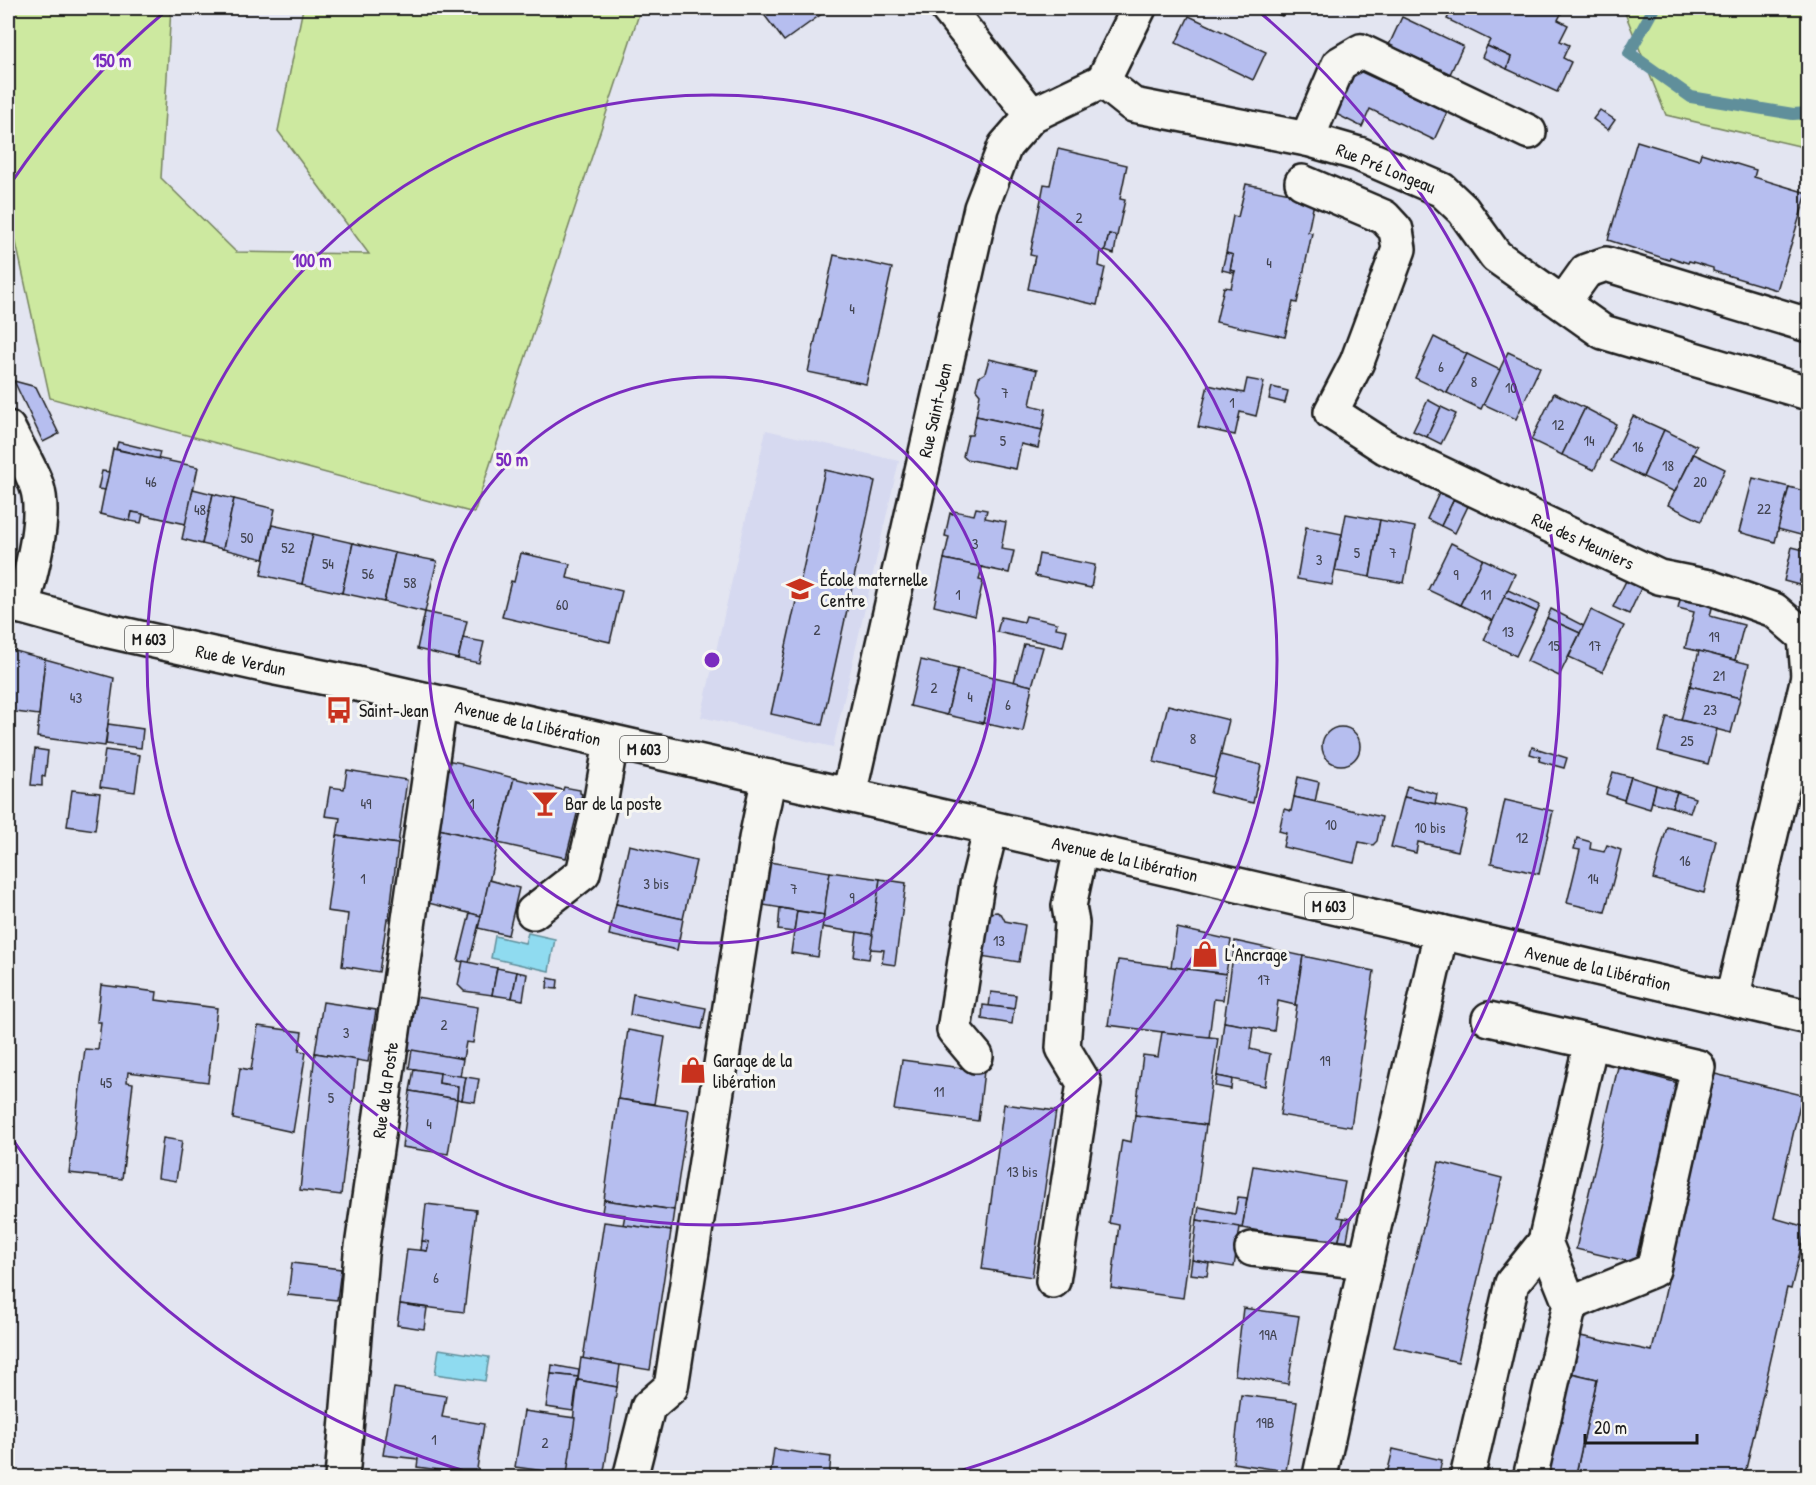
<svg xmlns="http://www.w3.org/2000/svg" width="1816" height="1485" viewBox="0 0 1816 1485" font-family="'Patrick Hand',sans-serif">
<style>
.built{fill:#d6d9f0}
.green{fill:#cde9a0;stroke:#74825e;stroke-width:1.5}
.water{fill:#8fdbf0;stroke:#618f9b;stroke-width:1.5}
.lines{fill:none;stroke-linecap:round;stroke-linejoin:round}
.stream{stroke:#618f9b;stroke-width:12}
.building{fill:#b6beef;stroke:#1c1c1c;stroke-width:1.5}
.minor-casing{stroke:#1c1c1c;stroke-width:38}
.major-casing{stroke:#1c1c1c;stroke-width:38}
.minor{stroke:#f6f6f2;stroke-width:33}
.major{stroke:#f6f6f2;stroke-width:33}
.ring{fill:none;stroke:#7b2cbf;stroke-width:3}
.labels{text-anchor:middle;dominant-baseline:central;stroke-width:6;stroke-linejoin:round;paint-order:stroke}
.number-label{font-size:15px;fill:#424451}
.shield{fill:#f6f6f2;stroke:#5d5d5c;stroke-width:1.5}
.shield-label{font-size:16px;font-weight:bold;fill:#1c1c1c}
.street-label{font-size:18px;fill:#1c1c1c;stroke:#f6f6f2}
.poi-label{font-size:18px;fill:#1c1c1c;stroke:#f6f6f2;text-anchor:start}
.centre{fill:#7b2cbf;stroke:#f6f6f2;stroke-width:3}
.ring-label{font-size:18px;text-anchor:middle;font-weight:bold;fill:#7b2cbf;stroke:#f6f6f2;stroke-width:6;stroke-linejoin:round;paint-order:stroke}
</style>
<rect width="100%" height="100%" fill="#e3e5f1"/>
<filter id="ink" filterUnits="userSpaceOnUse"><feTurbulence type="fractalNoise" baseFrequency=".0167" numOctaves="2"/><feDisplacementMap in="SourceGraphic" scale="12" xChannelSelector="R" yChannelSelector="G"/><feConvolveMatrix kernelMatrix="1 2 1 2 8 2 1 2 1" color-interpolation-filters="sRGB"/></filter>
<g filter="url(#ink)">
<polygon class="built" points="766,430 899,461 833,747 701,717"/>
<g class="green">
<polygon points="8,8 171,8 161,178 236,252 369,254 278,131 303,8 641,8 474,513 50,398 8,206"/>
<polygon points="1623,8 1808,8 1808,148 1666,115"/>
</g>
<g class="water">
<polygon points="528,933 555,939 549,971 491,958 495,936 525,943"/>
<polygon points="439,1349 489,1357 485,1381 435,1374"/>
</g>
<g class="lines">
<polyline class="stream" points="1654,8 1629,53 1691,97 1793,114 1808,113"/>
</g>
<g class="building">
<polygon points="759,8 830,8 784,41"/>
<polygon points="1263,8 1286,8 1282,16"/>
<polygon points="1453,8 1564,8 1558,20 1568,25 1560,41 1569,45 1563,58 1571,62 1557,92 1507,69 1511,57 1487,46 1490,40 1447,19"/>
<polygon points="1189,16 1266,52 1253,80 1176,43"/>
<polygon points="1402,17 1463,46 1450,74 1389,45"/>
<polygon points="1487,46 1511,57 1507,69 1482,57"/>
<polygon points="1355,69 1447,112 1434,140 1370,109 1362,127 1334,113"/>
<polygon points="1600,110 1615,120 1608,130 1593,119"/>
<polygon points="1637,141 1699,160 1701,153 1756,170 1754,177 1807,193 1777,290 1713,271 1713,268 1689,261 1688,263 1670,257 1669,260 1608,240"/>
<polygon points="1058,149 1127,165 1120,199 1125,200 1117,236 1109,234 1105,251 1101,251 1099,266 1105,268 1097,305 1028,289 1035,256 1030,255 1044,184 1050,185"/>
<polygon points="1246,184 1315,198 1308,232 1312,233 1297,303 1293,302 1285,337 1216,322 1224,287 1231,288 1235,271 1230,270 1233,255 1226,253 1233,216 1238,217"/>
<polygon points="1109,234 1117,236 1114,254 1105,251"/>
<polygon points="1226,253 1233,255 1230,270 1235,271 1234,273 1222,270"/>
<polygon points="834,255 892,268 866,384 808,372"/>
<polygon points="1434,337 1467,354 1447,393 1415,378"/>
<polygon points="1508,352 1540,367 1516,419 1483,404"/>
<polygon points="1467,354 1500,370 1481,409 1447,393"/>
<polygon points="989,359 1037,370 1030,405 1046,409 1042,430 976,416 980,394 976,389 979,377 985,373"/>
<polygon points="1247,379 1264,382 1256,416 1240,412 1235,435 1198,427 1208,385 1244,393"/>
<polygon points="14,381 36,387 59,434 43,442"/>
<polygon points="1272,387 1288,391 1285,403 1269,399"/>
<polygon points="1554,393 1585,408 1562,455 1531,440"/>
<polygon points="1428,400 1441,407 1427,437 1413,431"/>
<polygon points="1441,407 1456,414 1441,444 1427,437"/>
<polygon points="1585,408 1616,424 1594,470 1562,455"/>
<polygon points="976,416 1042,430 1038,448 1021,444 1016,469 966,459 963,456 968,435 972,435"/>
<polygon points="1633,416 1664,430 1643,477 1611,461"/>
<polygon points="1664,430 1697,446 1675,492 1643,477"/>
<polygon points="118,442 160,452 158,459 116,449"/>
<polygon points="113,449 198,467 186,524 132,512 130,521 100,514"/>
<polygon points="1694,454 1725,469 1701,521 1668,505"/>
<polygon points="825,470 875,481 822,725 771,714"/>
<polygon points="102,471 109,472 105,490 98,489"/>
<polygon points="1753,478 1789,487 1775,542 1739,532"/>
<polygon points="1789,487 1808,492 1808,537 1778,529"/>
<polygon points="193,489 213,494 202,544 182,539"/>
<polygon points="1441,489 1456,495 1441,526 1427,519"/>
<polygon points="213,494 234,499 223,549 202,544"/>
<polygon points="1456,495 1470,502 1455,533 1441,526"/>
<polygon points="234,499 275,509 264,559 223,549"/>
<polygon points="976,508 987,510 985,518 1006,522 1001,549 1014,551 1009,573 944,559 949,537 945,536 950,513 953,514 954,511 974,515"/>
<polygon points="132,512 143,514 141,523 130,521"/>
<polygon points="1346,514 1380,520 1370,577 1335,571"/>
<polygon points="1380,520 1415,527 1404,583 1370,577"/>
<polygon points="272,525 313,534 302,584 261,575"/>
<polygon points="1306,527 1342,534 1332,585 1297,579"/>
<polygon points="313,534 353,543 342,593 302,584"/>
<polygon points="353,543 395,553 384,602 342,593"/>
<polygon points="1451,543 1483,559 1460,605 1428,590"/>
<polygon points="1792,547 1808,551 1799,585 1784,581"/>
<polygon points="1808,551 1808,587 1799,585"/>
<polygon points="395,553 437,561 425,612 384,602"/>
<polygon points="521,553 570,564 567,578 622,591 610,642 502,617 511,581 514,582"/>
<polygon points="1039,554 1095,565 1091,588 1035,576"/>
<polygon points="944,559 982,567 979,580 983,581 975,616 934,606"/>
<polygon points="1483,559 1515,574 1493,621 1460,605"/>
<polygon points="1628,577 1643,584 1629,614 1613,607"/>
<polygon points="1508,590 1540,605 1537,612 1504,597"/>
<polygon points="1682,592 1714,600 1710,616 1744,625 1735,660 1685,648 1694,612 1678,608"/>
<polygon points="1504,597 1537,612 1516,656 1484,640"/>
<polygon points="1551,609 1584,626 1580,633 1547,618"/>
<polygon points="1591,610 1624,626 1602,672 1569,657"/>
<polygon points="425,612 467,621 458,659 417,649"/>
<polygon points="1026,616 1057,623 1056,628 1067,630 1063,647 997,632 1001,617 1024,622"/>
<polygon points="1547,618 1580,633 1559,676 1527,661"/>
<polygon points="463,638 484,642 479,663 458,659"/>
<polygon points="1024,644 1043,647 1032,686 1014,682"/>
<polygon points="8,649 45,659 39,715 8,711"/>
<polygon points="1699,651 1749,664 1740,698 1690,686"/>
<polygon points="45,659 114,678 105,746 37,737"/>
<polygon points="921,660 958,669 947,715 910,706"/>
<polygon points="958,669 994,677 983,723 947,715"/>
<polygon points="994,677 1032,686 1023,732 983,723"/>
<polygon points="1690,686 1740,698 1731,733 1681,720"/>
<polygon points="1168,705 1229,720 1215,777 1154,762"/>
<polygon points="1667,717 1717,729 1708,764 1658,751"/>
<polygon points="108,724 143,729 141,748 106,744"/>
<circle cx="1341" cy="746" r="19"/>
<polygon points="1532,747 1567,758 1564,768 1539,761 1540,757 1530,754"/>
<polygon points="35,749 48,751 45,777 42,776 42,786 31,785"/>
<polygon points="105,750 140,755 135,792 100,787"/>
<polygon points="1221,755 1261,765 1253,803 1210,793"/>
<polygon points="446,760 462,763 462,765 514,778 498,843 430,827"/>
<polygon points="347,770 407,780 398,844 337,836 340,818 325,816 330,787 344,789"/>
<polygon points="1613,772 1631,777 1624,800 1606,794"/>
<polygon points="1298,777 1319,782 1315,802 1294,797"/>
<polygon points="1631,777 1656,785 1650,809 1624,801"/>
<polygon points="514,778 563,790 564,787 580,790 580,793 582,794 566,858 498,843"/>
<polygon points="1656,785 1677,792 1672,807 1652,802"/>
<polygon points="1407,786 1437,794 1435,804 1404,797"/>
<polygon points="72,790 100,793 95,830 67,826"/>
<polygon points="1677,792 1695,798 1690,813 1672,807"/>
<polygon points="1294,797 1382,817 1377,841 1373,845 1359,842 1354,863 1283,847 1286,833 1279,831 1284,809 1291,811"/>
<polygon points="1404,797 1468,811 1458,851 1418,842 1416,853 1391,847"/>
<polygon points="1505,800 1553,811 1539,874 1491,863"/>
<polygon points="430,827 498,843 481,916 424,902"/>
<polygon points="1667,827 1716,840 1704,893 1653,879"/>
<polygon points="337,836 398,844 389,919 387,919 379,972 342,966 348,914 327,911"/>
<polygon points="1577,838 1591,842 1590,849 1604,852 1607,845 1621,850 1605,912 1567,903 1580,850 1574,849"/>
<polygon points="629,845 696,861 683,919 616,904"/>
<polygon points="763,861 830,872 824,915 757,904"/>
<polygon points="830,872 880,879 873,935 822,927"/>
<polygon points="880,879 906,883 895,965 882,963 884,950 870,949"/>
<polygon points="489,880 519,888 508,935 478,928"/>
<polygon points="616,904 683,919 677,950 609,935"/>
<polygon points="780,908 797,911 794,932 778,930"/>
<polygon points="797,911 824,915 818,957 791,953"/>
<polygon points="997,912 1002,915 1005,921 1025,925 1019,962 974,955 988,913"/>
<polygon points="470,913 481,916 469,963 458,961"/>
<polygon points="1177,928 1231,940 1226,974 1171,967"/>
<polygon points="857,932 873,935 869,959 854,957"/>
<polygon points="1235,941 1303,956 1295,1005 1278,1001 1274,1031 1224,1022"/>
<polygon points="1303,956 1374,971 1351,1127 1280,1115 1297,1005 1295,1005"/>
<polygon points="1118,960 1226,974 1223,1000 1214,999 1209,1038 1108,1025"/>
<polygon points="463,961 497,968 492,995 464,991 458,985"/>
<polygon points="497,968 517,972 512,998 492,995"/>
<polygon points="517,972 527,974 523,1000 512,998"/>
<polygon points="548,978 558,980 557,989 547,988"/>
<polygon points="101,985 157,992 156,1000 217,1008 208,1082 128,1072 127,1082 133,1083 122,1179 69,1173 85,1049 98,1050 101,1022 97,1022"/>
<polygon points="991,992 1016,995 1014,1009 989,1006"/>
<polygon points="633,994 706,1008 702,1029 630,1015"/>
<polygon points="416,997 478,1007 473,1043 466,1042 463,1059 408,1050"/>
<polygon points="323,1002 376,1010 368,1062 315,1053"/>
<polygon points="983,1005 1014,1009 1012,1024 982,1019"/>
<polygon points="1224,1022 1253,1027 1250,1049 1270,1054 1265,1086 1217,1076"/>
<polygon points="258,1026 302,1032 299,1051 306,1052 293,1132 233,1119 240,1068 251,1070"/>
<polygon points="628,1030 665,1037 654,1104 618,1099"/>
<polygon points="1162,1032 1218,1038 1206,1125 1135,1115 1143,1055 1158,1057"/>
<polygon points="412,1050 463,1059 460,1077 409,1068"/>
<polygon points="315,1053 357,1060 341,1195 300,1190"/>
<polygon points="902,1060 984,1071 978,1121 894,1110"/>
<polygon points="1618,1067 1678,1083 1635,1263 1576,1249"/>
<polygon points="414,1069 440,1073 439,1083 458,1086 457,1099 410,1091"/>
<polygon points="440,1073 466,1077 462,1100 457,1099 458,1086 439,1083"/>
<polygon points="1715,1074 1802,1095 1774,1218 1806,1227 1791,1289 1787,1288 1744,1478 1575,1478 1597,1379 1571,1373 1580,1336 1652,1351"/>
<polygon points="1217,1076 1232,1079 1231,1089 1215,1086"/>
<polygon points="466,1077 479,1079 475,1102 462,1100"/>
<polygon points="410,1091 457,1099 448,1154 402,1147"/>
<polygon points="618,1099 689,1110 674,1210 604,1200"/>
<polygon points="1004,1104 1056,1111 1032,1277 982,1269"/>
<polygon points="1135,1115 1206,1125 1183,1298 1111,1288 1119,1225 1109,1223 1122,1140 1131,1142"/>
<polygon points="163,1138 182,1141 176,1181 158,1178"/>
<polygon points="1439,1162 1502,1178 1458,1362 1394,1347"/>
<polygon points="1253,1166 1345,1182 1338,1217 1344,1218 1338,1244 1242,1228"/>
<polygon points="1238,1197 1247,1198 1242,1228 1197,1220 1199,1207 1235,1214"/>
<polygon points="604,1200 674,1210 671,1231 623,1225 625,1215 602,1212"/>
<polygon points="426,1204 476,1210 464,1312 400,1304 407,1249 427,1251 429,1242 422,1241"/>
<polygon points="1344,1218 1351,1219 1346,1245 1338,1244"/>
<polygon points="1197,1220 1240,1227 1234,1267 1192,1260"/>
<polygon points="604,1222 671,1231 650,1370 583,1359"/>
<polygon points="422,1241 429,1242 427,1251 421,1250"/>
<polygon points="1192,1260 1209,1263 1207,1276 1190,1274"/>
<polygon points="292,1263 341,1269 337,1300 288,1295"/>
<polygon points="400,1304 427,1308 424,1329 397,1325"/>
<polygon points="1243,1308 1299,1316 1288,1384 1235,1375"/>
<polygon points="581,1358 620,1365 617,1387 578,1380"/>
<polygon points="552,1365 579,1370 578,1377 551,1374"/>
<polygon points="1571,1373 1597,1379 1575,1478 1548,1478"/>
<polygon points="551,1374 578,1377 573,1411 546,1407"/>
<polygon points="578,1380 617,1387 603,1478 566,1478"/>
<polygon points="394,1388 446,1396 442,1417 484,1424 476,1475 417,1467 418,1459 383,1455"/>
<polygon points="1241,1395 1297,1402 1286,1471 1233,1463"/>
<polygon points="524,1411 575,1418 567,1474 515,1467"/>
<polygon points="774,1449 831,1457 829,1478 770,1478"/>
<polygon points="1393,1449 1442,1460 1438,1478 1386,1478"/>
</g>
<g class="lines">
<defs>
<g id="minor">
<polyline points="947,8 1032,115"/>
<polyline points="1103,81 1133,105 1307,139 1359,154 1442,190 1463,210 1496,256 1603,332 1808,393"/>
<polyline points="1103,81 1139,8"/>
<polyline points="1307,139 1339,64 1361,51 1529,132"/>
<polyline points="1302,182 1384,217 1396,230 1399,249 1357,362 1331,412 1385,447 1659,577 1709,587 1774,610 1805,637 1808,676"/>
<polyline points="1563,303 1586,271 1606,264 1808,325"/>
<path d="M 8,428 C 17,447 30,466 37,487 C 47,518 30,575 22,607"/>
<polyline points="849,795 981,208 1005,146 1032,115 1103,81"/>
<polyline points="533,912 583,873 601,799 611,742"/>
<polyline points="1732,999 1808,677"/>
<polyline points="1489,1019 1591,1042 1545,1242 1570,1304 1530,1478"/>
<polyline points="976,1056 954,1030 977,885 991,828"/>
<polyline points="1252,1249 1366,1262"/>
<polyline points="1053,1281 1084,1083 1063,1048 1072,923 1069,906 1081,849"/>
<polyline points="1570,1304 1653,1270 1698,1067 1591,1042"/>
<polyline points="1321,1471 1366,1262 1441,932"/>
<polyline points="342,1478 361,1254 440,703"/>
<polyline points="630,1478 648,1407 671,1387 756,839 769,777"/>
<polyline points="1467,1478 1512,1283 1545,1242"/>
</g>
<polyline id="major" points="8,603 109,631 276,668 357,684 914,810 1808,1017"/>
</defs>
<use href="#minor" class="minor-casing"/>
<use href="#major" class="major-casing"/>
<use href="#minor" class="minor"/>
<use href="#major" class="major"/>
</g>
</g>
<g class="ring">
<circle cx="712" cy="660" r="283"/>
<circle cx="712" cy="660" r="565"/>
<path d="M485 1477A848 848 0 0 1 9 1134M9 186A848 848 0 0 1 167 10M1257 10A848 848 0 0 1 939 1477"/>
</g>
<defs>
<symbol id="school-bare" viewBox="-9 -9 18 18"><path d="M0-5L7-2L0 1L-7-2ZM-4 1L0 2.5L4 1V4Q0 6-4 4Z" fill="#c8321e" stroke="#f6f6f2" stroke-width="2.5" paint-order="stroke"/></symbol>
<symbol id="bus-bare" viewBox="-9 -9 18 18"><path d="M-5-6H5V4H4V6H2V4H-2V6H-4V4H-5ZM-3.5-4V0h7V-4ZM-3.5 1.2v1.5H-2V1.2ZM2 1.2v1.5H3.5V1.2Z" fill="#c8321e" stroke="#f6f6f2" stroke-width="2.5" paint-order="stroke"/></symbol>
<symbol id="bar-bare" viewBox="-9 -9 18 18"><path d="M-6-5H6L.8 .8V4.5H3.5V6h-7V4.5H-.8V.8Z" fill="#c8321e" stroke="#f6f6f2" stroke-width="2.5" paint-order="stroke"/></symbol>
<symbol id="shop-bare" viewBox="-9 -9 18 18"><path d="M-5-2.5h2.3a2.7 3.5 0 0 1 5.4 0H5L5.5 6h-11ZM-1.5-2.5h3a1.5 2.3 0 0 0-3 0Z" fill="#c8321e" stroke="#f6f6f2" stroke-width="2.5" paint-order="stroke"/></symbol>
</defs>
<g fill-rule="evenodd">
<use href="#school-bare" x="781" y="570" width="38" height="38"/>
<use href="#bus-bare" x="320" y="691" width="38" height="38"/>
<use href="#bar-bare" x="526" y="784" width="38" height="38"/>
<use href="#shop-bare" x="1186" y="935" width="38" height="38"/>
<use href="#shop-bare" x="674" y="1051" width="38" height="38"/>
</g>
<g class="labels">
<g class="number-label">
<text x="1079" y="217">2</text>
<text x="1269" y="262">4</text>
<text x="852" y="308">4</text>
<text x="1441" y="366">6</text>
<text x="1474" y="381">8</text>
<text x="1511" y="387">10</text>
<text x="1005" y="392">7</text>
<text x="1232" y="402">1</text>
<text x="1558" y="424">12</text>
<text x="1003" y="440">5</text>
<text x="1589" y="440">14</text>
<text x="1638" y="446">16</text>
<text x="1668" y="465">18</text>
<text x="151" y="481">46</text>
<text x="1700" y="481">20</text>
<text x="1764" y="508">22</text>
<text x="200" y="509">48</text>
<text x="247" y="537">50</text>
<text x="975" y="543">3</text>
<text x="288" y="547">52</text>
<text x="1357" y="552">5</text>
<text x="1393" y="552">7</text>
<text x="1319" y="559">3</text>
<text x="328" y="563">54</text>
<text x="368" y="573">56</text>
<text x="1456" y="574">9</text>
<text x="410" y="582">58</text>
<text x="958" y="594">1</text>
<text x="1486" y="594">11</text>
<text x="562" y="604">60</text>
<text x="817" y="629">2</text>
<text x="1508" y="631">13</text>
<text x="1714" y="636">19</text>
<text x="1554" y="645">15</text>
<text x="1595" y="645">17</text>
<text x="1719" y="675">21</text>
<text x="934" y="687">2</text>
<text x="970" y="696">4</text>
<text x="76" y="697">43</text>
<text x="1008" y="704">6</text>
<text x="1710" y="709">23</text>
<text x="1193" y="738">8</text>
<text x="1687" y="740">25</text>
<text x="366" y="803">49</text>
<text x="472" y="803">1</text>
<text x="1331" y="824">10</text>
<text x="1430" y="827">10 bis</text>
<text x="1522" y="837">12</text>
<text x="1685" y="860">16</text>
<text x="363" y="878">1</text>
<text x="1593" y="878">14</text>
<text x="656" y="883">3 bis</text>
<text x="794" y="888">7</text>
<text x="852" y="897">9</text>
<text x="999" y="940">13</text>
<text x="1264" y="979">17</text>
<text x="444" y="1024">2</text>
<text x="346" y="1032">3</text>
<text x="1325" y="1060">19</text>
<text x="106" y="1082">45</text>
<text x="939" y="1091">11</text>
<text x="331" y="1097">5</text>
<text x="429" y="1123">4</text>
<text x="1022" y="1171">13 bis</text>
<text x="436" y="1277">6</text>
<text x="1268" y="1334">19A</text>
<text x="1265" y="1422">19B</text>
<text x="434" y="1439">1</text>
<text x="545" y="1442">2</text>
</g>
<g class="shield">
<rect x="125" y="626" width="48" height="26" rx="4.5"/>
<rect x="620" y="736" width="48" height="26" rx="4.5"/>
<rect x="1305" y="893" width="48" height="26" rx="4.5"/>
</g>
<g class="shield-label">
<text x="149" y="639">M 603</text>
<text x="644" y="749">M 603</text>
<text x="1329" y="906">M 603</text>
</g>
<g class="street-label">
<text transform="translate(1386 168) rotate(22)">Rue Pré Longeau</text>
<text transform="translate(935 410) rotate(-77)">Rue Saint-Jean</text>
<text transform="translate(1583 541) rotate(25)">Rue des Meuniers</text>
<text transform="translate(241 660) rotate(12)">Rue de Verdun</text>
<text transform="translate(528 723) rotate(13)">Avenue de la Libération</text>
<text transform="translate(1125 859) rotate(13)">Avenue de la Libération</text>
<text transform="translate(1598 968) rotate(13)">Avenue de la Libération</text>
<text transform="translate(385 1090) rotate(-82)">Rue de la Poste</text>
</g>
<g class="poi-label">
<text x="820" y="579">École maternelle<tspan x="820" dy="21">Centre</tspan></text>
<text x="359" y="710">Saint-Jean</text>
<text x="565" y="803">Bar de la poste</text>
<text x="1225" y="954">L'Ancrage</text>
<text x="713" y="1060">Garage de la<tspan x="713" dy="21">libération</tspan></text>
</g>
</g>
<circle cx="712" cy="660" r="9" class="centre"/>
<g class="ring-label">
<text x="112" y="67">150 m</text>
<text x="312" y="267">100 m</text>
<text x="512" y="466">50 m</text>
</g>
<rect width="1816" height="1485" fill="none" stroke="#f6f6f2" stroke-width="30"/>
<rect x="15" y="15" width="1786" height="1455" fill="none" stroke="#1c1c1c" stroke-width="2" filter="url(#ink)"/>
<path d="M1585 1434v9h112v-9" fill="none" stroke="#1c1c1c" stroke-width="3"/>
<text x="1594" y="1434" font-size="18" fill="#1c1c1c" stroke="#f6f6f2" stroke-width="4.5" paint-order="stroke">20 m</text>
</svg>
